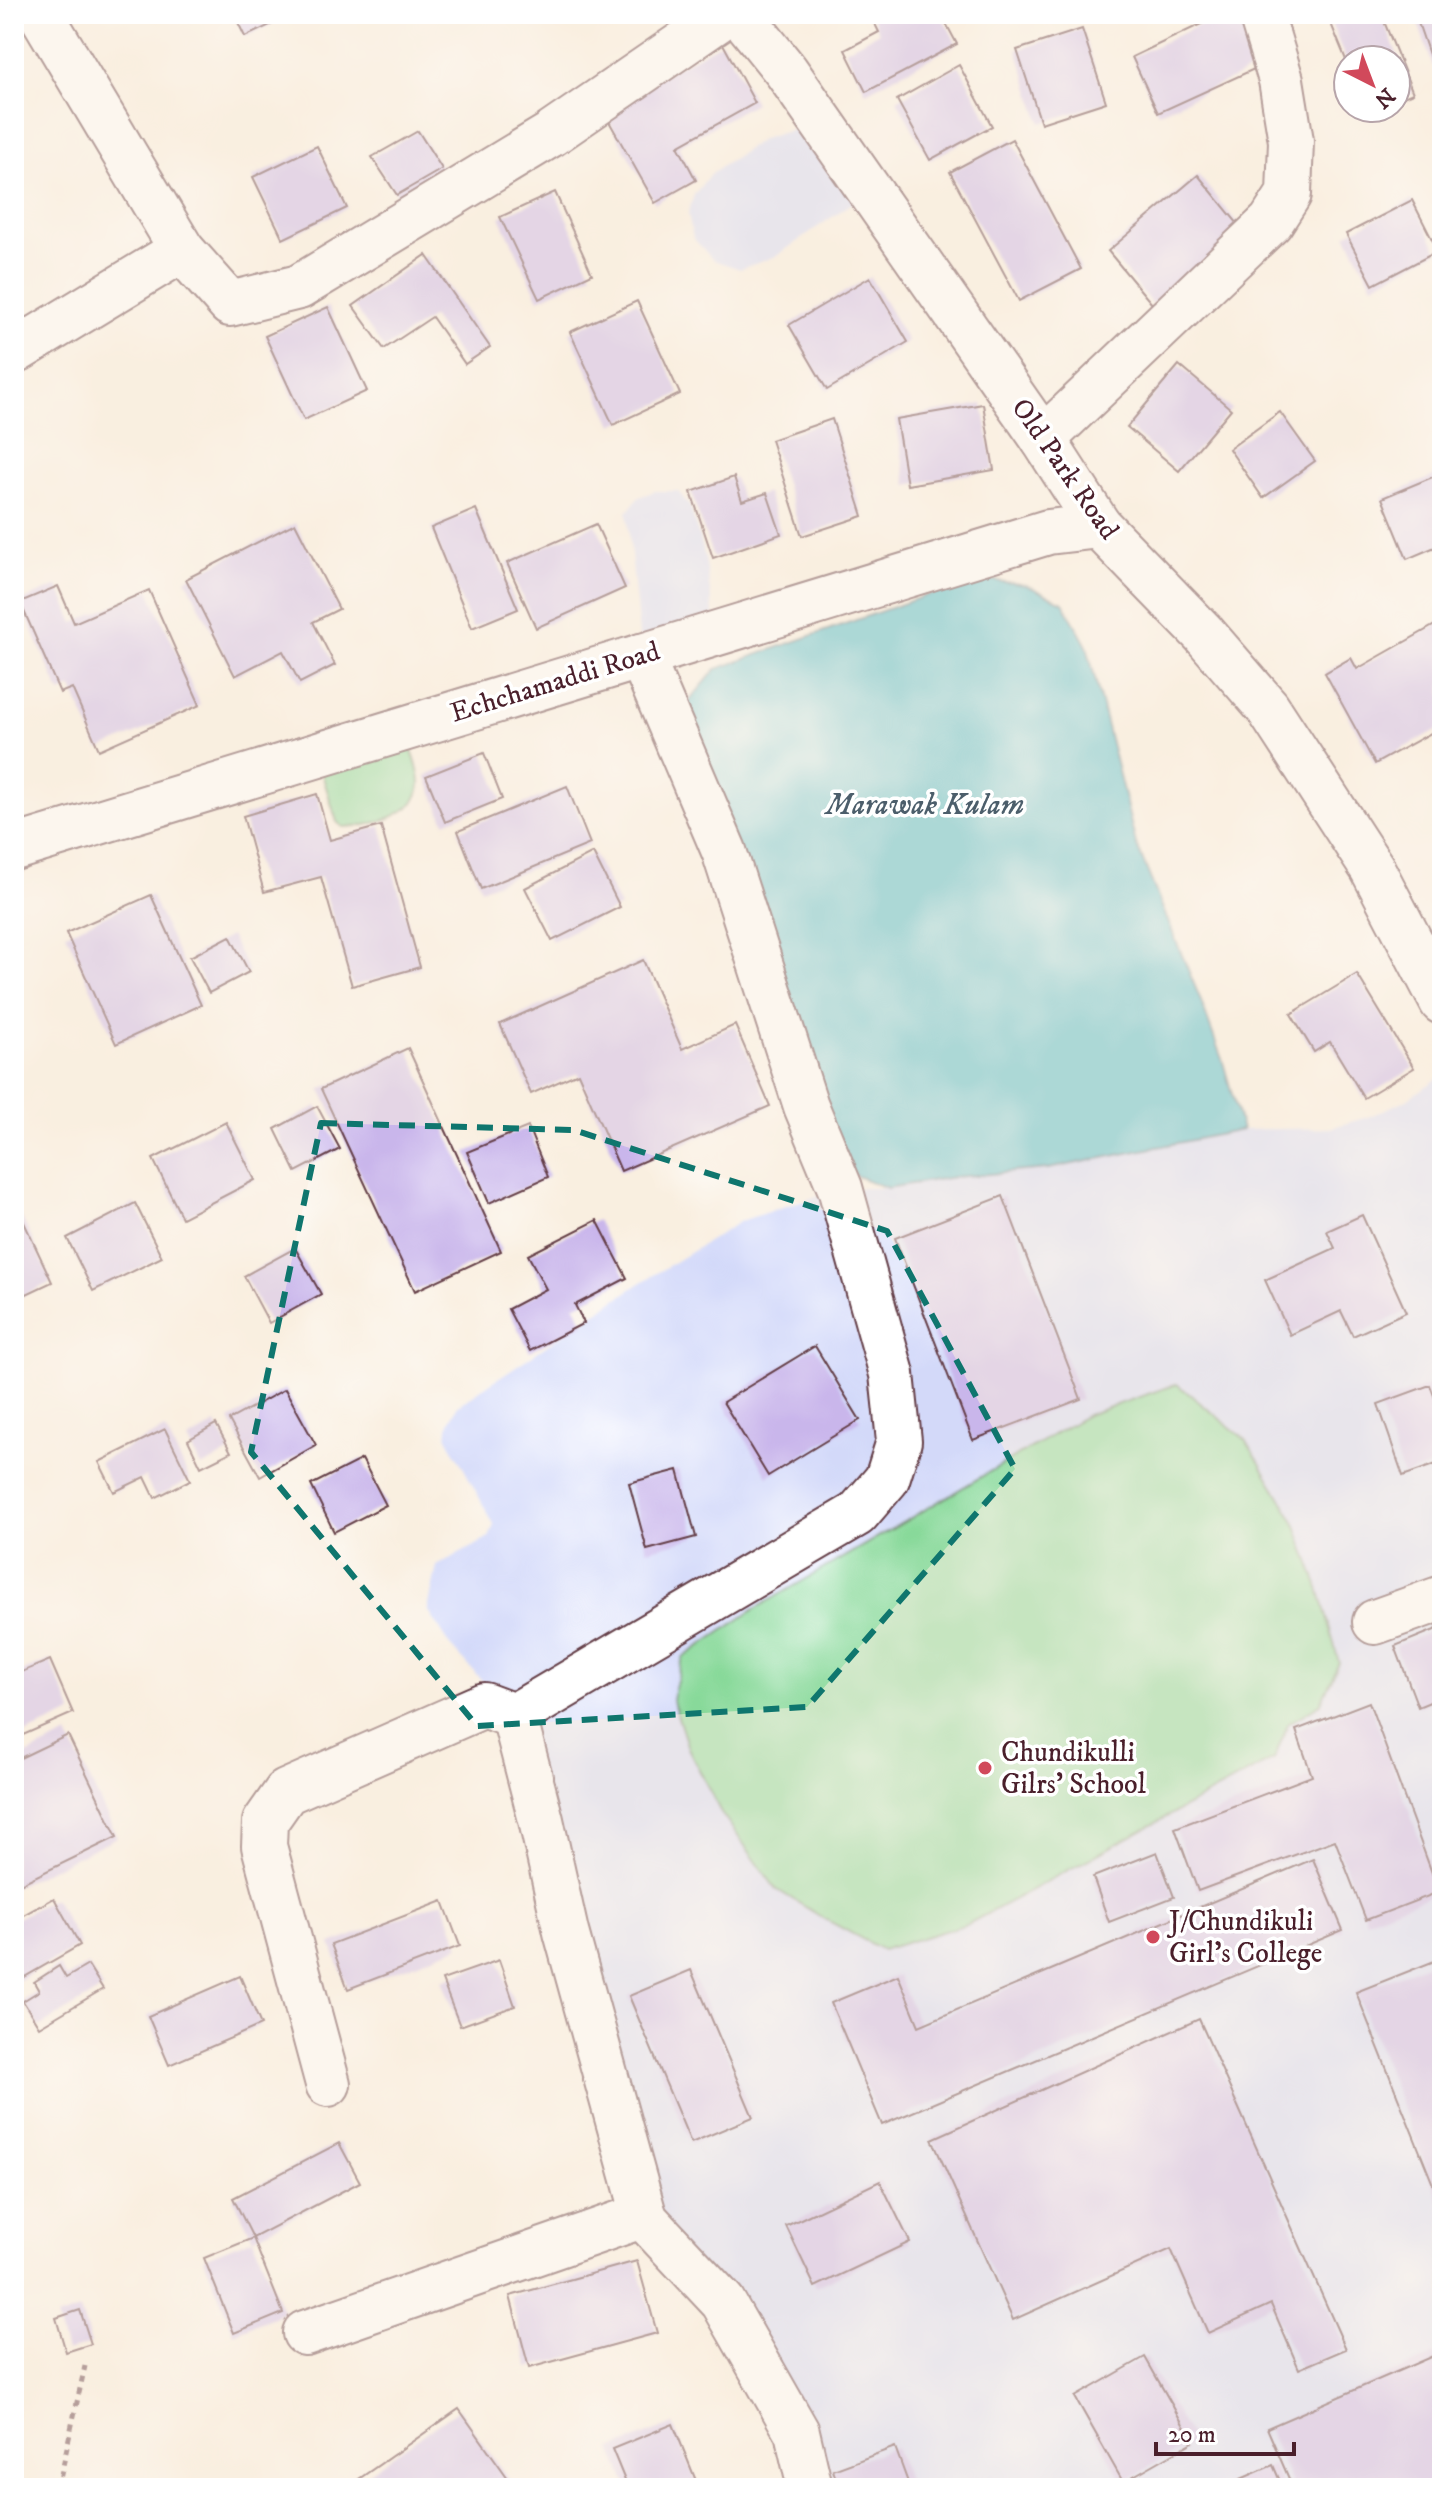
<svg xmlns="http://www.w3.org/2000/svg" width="1456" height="2502" viewBox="0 0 1456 2502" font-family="'IM FELL DW Pica',serif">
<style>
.built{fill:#d3d9f9}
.green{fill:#88d99a;stroke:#697c62;stroke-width:2}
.water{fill:#50bccb;stroke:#4d6e7b;stroke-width:2}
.building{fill:#c9b6eb}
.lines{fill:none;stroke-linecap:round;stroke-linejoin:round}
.minor-casing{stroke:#643e46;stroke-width:48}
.tertiary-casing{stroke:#643e46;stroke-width:48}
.path{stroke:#643e46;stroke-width:5;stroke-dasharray:6 6;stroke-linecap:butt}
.minor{stroke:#fff;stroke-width:44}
.tertiary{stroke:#fff;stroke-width:44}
.marked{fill:none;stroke:#0f766e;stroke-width:6;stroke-dasharray:16 10;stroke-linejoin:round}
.poi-dot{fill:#d1495b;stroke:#fff;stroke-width:3}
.labels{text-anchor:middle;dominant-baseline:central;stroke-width:7;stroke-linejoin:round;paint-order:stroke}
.street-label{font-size:28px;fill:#4a1f2b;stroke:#fff}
.poi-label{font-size:28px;fill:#4a1f2b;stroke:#fff;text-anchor:start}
.water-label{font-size:30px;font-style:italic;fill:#4c5e6b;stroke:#fff}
</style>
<rect width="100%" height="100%" fill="#fff"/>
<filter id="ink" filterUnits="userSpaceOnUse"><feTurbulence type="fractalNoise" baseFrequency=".0125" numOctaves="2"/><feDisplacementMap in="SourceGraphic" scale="16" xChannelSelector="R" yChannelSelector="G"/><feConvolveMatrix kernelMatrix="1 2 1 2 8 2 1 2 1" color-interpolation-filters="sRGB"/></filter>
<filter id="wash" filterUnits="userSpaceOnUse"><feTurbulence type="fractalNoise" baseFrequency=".006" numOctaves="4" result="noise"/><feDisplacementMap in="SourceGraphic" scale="32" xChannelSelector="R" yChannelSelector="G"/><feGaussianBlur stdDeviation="1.8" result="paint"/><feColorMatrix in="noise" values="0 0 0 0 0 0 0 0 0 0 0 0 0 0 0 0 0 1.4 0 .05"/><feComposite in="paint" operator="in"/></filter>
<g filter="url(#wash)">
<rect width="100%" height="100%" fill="#f9efe0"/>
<g class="built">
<polygon points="820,121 858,199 775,257 740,269 713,260 693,238 688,213 694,195 710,174 762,139"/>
<polygon points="655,491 678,491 690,507 705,557 716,633 641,656 627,512 639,497"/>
<polygon points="1442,1076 1442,2488 810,2488 797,2432 647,2221 514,1716 450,1645 428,1610 437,1566 489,1538 494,1525 447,1437 449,1422 458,1405 639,1284 741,1221 840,1188 887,1188 954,1177 1047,1169 1242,1130 1330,1128 1368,1117 1404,1101"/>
</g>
<g class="green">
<path d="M 404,729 C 409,745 420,767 420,784 C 419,816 368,827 343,827 L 337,822 L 316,755 Z"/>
<polygon points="1177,1384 1246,1440 1294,1520 1320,1591 1339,1663 1320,1704 1288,1724 1274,1759 970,1923 882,1950 823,1918 776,1889 720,1811 688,1748 672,1699 683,1658 753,1610 1087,1415"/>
</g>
<polygon class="water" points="976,578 1026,585 1063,602 1087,646 1136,844 1199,996 1223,1062 1242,1130 1048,1169 954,1177 887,1188 844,1171 820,1118 686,705 716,669"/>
<g id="blocks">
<g class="building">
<polygon points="234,14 293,14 245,37"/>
<polygon points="870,14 941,14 957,44 866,92 845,50 879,32"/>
<polygon points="1222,14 1239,14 1263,65 1158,113 1132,57"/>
<polygon points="1327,14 1381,14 1413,93 1396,100 1396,60 1346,60"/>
<polygon points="1415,14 1442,14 1442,63 1433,66"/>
<polygon points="1082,29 1106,102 1041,123 1017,50"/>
<polygon points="722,42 755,103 678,146 696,180 655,203 602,109"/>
<polygon points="959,65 992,126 930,160 897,100"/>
<polygon points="418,131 442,169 397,195 372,157"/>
<polygon points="1012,139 1081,269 1019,301 950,172"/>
<polygon points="317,146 347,208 283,239 253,177"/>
<polygon points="1198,175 1243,230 1152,304 1108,251"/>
<polygon points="555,192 592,274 539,299 500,217"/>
<polygon points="1412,200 1438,251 1373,285 1346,234"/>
<polygon points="426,255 490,347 465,364 432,317 384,349 353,306"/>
<polygon points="870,277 908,342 827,390 789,325"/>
<polygon points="637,301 680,394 613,425 570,332"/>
<polygon points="328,307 367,391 304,420 265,336"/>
<polygon points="1179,365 1231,409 1179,471 1127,427"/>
<polygon points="983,404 994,470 907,485 896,419"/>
<polygon points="1280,412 1315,461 1263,498 1229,449"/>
<polygon points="832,419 863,516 802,536 771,440"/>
<polygon points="1442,473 1442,544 1407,559 1382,498"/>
<polygon points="734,477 742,501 767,493 781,534 713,558 691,492"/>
<polygon points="476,509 518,609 472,628 431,528"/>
<polygon points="295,523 339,609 313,622 335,665 300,683 283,651 235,676 186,579"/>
<polygon points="596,524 625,588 536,628 507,563"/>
<polygon points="58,586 74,623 149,590 200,705 99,750 72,688 60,693 20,602"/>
<polygon points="1442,621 1442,727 1375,764 1325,673 1351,658 1357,669"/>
<polygon points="484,753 502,799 445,822 426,776"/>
<polygon points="567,786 590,844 481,889 458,831"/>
<polygon points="317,794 330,840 381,826 420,967 352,986 321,877 264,892 243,816"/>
<polygon points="593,853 620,907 552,941 525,888"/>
<polygon points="151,895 201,1005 116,1044 66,933"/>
<polygon points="230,936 249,972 209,993 190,957"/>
<polygon points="643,960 682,1049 735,1025 770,1106 621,1171 578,1073 531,1094 500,1024"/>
<polygon points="1357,974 1414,1068 1364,1098 1330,1042 1314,1052 1291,1014"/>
<polygon points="408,1048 501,1251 415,1291 321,1089"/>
<polygon points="317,1106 340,1149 296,1172 275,1129"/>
<polygon points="226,1122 255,1180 182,1218 153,1159"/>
<polygon points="528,1127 548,1177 489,1203 467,1152"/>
<polygon points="1003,1196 1081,1399 973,1440 895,1238"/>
<polygon points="14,1201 52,1282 14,1300"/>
<polygon points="135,1203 162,1257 93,1291 67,1238"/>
<polygon points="1362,1215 1406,1312 1353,1336 1341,1311 1290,1335 1265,1280 1335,1248 1327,1231"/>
<polygon points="597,1220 627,1278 575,1305 584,1323 530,1351 508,1309 546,1289 528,1255"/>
<polygon points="295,1248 321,1294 269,1323 244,1276"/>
<polygon points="815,1346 860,1420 768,1476 723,1402"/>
<polygon points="1430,1385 1442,1417 1442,1462 1403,1476 1378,1404"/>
<polygon points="285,1389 316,1445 260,1477 229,1420"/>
<polygon points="216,1424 231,1452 201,1467 188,1440"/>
<polygon points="165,1429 190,1480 155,1498 145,1477 114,1492 99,1462"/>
<polygon points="362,1459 386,1505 334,1532 311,1485"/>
<polygon points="678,1470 696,1537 647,1550 629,1483"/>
<polygon points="1442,1627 1442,1697 1418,1707 1395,1646"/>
<polygon points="50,1660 73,1713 14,1739 14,1668 17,1674"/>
<polygon points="1369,1702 1439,1892 1366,1920 1335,1840 1198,1891 1175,1828 1312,1776 1296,1730"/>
<polygon points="68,1735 117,1837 14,1887 14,1761"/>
<polygon points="1157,1852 1174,1897 1109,1922 1093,1877"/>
<polygon points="1313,1859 1343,1930 882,2125 831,2003 898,1975 919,2026"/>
<polygon points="54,1898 80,1945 14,1983 14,1920"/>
<polygon points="443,1901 460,1946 348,1989 331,1944"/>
<polygon points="1442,1958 1442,2207 1356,1992"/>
<polygon points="499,1960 515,2006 460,2026 442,1980"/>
<polygon points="88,1965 103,1989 39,2027 23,2001 39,1991 34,1982 59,1966 66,1978"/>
<polygon points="691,1970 753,2117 691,2143 629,1996"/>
<polygon points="240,1976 261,2025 169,2065 148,2016"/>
<polygon points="1199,2019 1346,2349 1299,2369 1271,2304 1208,2333 1171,2249 1013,2320 932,2139"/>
<polygon points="339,2143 360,2182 253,2238 233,2198"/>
<polygon points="880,2181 910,2242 815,2287 786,2226"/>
<polygon points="253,2238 283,2313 234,2333 204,2258"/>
<polygon points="637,2261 657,2333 529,2368 510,2296"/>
<polygon points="80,2310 91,2344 66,2352 56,2318"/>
<polygon points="1442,2352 1442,2488 1293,2488 1267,2428"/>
<polygon points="1145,2357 1193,2442 1123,2482 1075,2397"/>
<polygon points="459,2409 515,2488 346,2488"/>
<polygon points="673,2424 699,2488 628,2488 612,2449"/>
<polygon points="895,2447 910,2488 839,2488 833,2470"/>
<polygon points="1273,2465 1283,2488 1220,2488"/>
</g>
</g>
</g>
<g filter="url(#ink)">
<use href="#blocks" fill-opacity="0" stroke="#643e46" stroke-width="2"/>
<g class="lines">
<defs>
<g id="minor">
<polyline points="41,14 182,250 230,304 299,287 550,135 726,14"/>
<polyline points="14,352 182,250"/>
<polyline points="1043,439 1271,222 1289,194 1291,141 1281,80 1261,14"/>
<polyline points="641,656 724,851 806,1106 840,1188 892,1374 899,1441 887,1479 857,1514 514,1716 541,1820 566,1932 644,2215 647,2221 723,2302 797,2432 810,2488"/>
<polyline points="14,848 1048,532 1099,526"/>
<polyline points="1375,1622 1442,1598"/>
<polyline points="328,2084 264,1846 265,1822 286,1792 484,1705 514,1716"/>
<polyline points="305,2333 644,2215"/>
</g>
<polyline id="tertiary" points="740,14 786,71 1043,439 1099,526 1204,634 1268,708 1372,868 1442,1002"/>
</defs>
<use href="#minor" class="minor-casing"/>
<use href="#tertiary" class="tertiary-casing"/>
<polyline class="path" points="58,2488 85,2366"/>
<use href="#minor" class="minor"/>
<use href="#tertiary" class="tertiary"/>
</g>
</g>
<path d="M0 0H1456V2502H0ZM 321,1123 L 574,1130 L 887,1231 L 1015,1469 L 807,1707 L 477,1726 L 251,1452 Z" fill="#f9efe0" fill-opacity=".55" fill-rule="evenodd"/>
<path class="marked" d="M 321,1123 L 574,1130 L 887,1231 L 1015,1469 L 807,1707 L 477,1726 L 251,1452 Z"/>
<g class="poi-dot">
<circle cx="985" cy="1768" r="8"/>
<circle cx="1153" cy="1937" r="8"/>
</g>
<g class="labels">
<g class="street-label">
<text transform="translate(1065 469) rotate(55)">Old Park Road</text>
<text transform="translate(555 682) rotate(-17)">Echchamaddi Road</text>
</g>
<g class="poi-label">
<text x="1001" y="1752">Chundikulli<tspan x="1001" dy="32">Gilrs' School</tspan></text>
<text x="1169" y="1921">J/Chundikuli<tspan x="1169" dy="32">Girl's College</tspan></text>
</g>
<g class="water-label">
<text x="925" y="805">Marawak Kulam</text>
</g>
</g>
<rect width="1456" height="2502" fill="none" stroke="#fff" stroke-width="48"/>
<g transform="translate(1372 84) rotate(138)"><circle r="38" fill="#ffffff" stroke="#b7a5aa" stroke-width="2"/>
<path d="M0-6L14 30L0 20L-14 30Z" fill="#d1495b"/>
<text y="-12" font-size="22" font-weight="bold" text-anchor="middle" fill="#4a1f2b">N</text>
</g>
<path d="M1156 2442v12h138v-12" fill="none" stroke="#4a1f2b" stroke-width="4"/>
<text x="1168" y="2442" font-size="24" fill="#4a1f2b" stroke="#ffffff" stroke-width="6" paint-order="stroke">20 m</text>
</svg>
